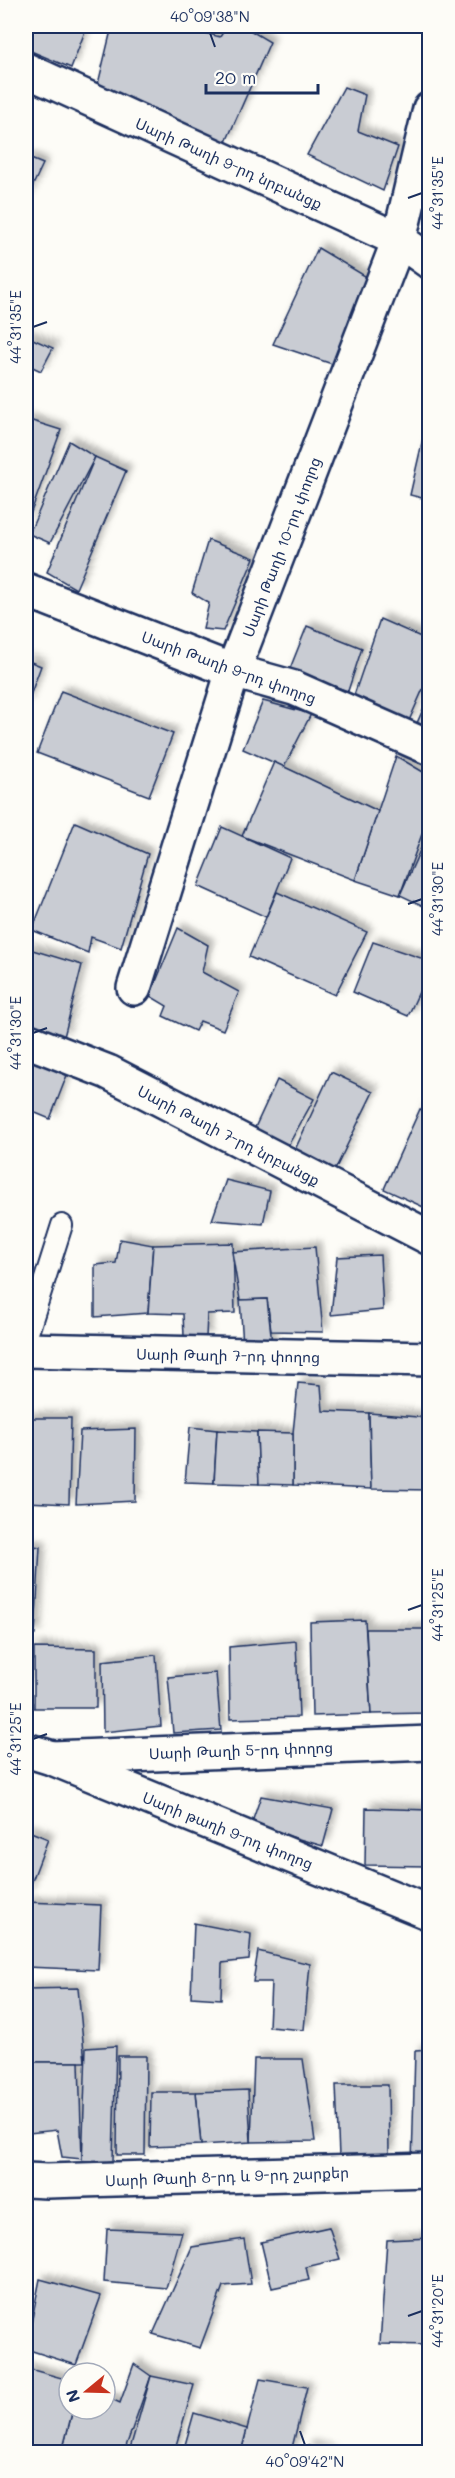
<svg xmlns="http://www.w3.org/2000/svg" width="455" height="2478" viewBox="0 0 455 2478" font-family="Mali,'Noto Sans Armenian',sans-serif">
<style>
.building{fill:#c9ccd3;stroke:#1b2f5e;stroke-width:1.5;filter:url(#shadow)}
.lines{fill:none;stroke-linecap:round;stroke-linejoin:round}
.lane-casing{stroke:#1b2f5e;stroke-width:24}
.street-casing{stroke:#1b2f5e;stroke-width:38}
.secondary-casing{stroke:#1b2f5e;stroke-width:38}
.lane{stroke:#fdfcf7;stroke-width:20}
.street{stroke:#fdfcf7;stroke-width:33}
.secondary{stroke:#fdfcf7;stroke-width:33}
.ticks{fill:none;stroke:#1b2f5e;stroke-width:2}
.labels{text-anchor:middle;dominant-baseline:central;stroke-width:4.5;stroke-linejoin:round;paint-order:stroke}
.street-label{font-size:15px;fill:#1b2f5e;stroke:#fdfcf7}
.neatline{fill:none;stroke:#1b2f5e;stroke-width:2}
.ticks-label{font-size:15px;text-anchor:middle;fill:#1b2f5e}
</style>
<defs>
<filter id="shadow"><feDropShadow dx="5.5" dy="-5.5" stdDeviation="3" flood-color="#0004"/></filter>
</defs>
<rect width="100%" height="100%" fill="#fdfcf7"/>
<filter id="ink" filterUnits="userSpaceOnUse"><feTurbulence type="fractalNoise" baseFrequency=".0167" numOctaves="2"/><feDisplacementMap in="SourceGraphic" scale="12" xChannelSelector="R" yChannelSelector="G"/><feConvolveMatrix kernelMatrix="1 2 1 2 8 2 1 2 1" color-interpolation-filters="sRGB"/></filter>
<g filter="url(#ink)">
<g class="building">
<polygon points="26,26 87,26 71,68 26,49"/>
<polygon points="112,26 177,26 220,37 227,26 243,26 270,42 226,142 98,84"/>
<polygon points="344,87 365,95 358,131 398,147 383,191 307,155"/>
<polygon points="26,157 43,164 26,200"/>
<polygon points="318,248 370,279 338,366 273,344"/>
<polygon points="26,336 53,348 41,371 26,364"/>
<polygon points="26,419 61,430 26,526"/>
<polygon points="424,434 430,436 430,500 410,495"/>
<polygon points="69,441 95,457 50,543 29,534"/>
<polygon points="95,457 126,471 76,589 47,572"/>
<polygon points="208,540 254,558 223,631 203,629 209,603 192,593"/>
<polygon points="380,619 430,641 430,673 408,723 353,698"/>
<polygon points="307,626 362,648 348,691 289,671"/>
<polygon points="26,660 41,666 26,707"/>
<polygon points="61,691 173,734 149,796 37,753"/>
<polygon points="430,694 430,730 417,723"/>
<polygon points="263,701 311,714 284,767 243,749"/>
<polygon points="396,756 430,776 430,812 400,895 355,880"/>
<polygon points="274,762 378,811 355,880 242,836"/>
<polygon points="75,822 148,854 121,948 91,937 88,953 32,930"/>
<polygon points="222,827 290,858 266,917 198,886"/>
<polygon points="430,828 430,909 400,895"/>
<polygon points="277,892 367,932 335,995 249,957"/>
<polygon points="178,928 208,945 202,972 239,992 223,1030 200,1021 195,1031 163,1016 167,1006 150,996"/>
<polygon points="373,942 430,961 430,968 408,1016 353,992"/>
<polygon points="26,948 82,965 64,1037 26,1022"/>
<polygon points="26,1052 69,1070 50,1119 26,1109"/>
<polygon points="331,1072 373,1092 333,1174 293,1154"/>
<polygon points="277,1080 314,1099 285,1151 253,1132"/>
<polygon points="420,1109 430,1113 430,1210 384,1189"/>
<polygon points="226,1180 270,1191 263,1224 212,1220"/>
<polygon points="120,1239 153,1245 148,1313 95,1317 95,1265 116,1263"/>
<polygon points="233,1243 235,1313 207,1314 206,1338 184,1336 183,1314 148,1313 153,1245"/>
<polygon points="315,1247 323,1332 271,1331 267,1299 240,1300 232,1252"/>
<polygon points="380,1255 383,1310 331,1315 337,1257"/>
<polygon points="267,1299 272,1343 243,1345 240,1300"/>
<polygon points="298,1383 321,1385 323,1411 369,1413 371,1489 293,1485 293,1433"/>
<polygon points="369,1413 430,1418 430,1490 371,1489"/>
<polygon points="26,1418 71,1418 69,1504 26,1502"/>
<polygon points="190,1427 217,1430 214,1483 185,1482"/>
<polygon points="136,1429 135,1501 76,1504 80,1431"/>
<polygon points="217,1430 257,1432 259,1484 214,1483"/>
<polygon points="257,1432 293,1433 293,1485 259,1484"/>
<polygon points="26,1545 40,1547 35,1635 26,1634"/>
<polygon points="365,1620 371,1714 312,1716 310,1622"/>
<polygon points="366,1629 430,1629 430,1713 371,1714"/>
<polygon points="26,1638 30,1685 26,1685"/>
<polygon points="296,1641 299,1717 230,1719 229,1647"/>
<polygon points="34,1648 96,1649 96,1708 34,1708"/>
<polygon points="156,1655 161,1726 103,1732 102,1661"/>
<polygon points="216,1673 221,1730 173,1733 168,1677"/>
<polygon points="261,1796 333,1809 323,1846 251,1825"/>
<polygon points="366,1808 428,1810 427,1866 365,1865"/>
<polygon points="26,1830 48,1839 26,1897"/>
<polygon points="26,1902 101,1905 98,1970 26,1967"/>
<polygon points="194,1923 251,1934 249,1960 222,1963 221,1999 191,1997"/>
<polygon points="258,1951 310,1964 304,2030 269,2027 271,1982 253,1982"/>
<polygon points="78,1988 85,2062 26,2062 26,1989"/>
<polygon points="116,2046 113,2161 82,2165 86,2048"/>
<polygon points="430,2050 430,2162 412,2163 415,2051"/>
<polygon points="118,2056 146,2056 145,2155 117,2155"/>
<polygon points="254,2059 303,2059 315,2141 251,2142"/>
<polygon points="26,2062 79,2062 82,2159 62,2157 57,2130 29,2133"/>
<polygon points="336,2085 388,2085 389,2154 339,2156"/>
<polygon points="248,2090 251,2142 201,2145 196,2092"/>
<polygon points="151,2092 196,2092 201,2145 150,2147"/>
<polygon points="329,2227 340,2259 306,2267 309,2280 272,2288 261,2242"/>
<polygon points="107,2229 182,2232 166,2288 104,2282"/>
<polygon points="430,2238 430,2345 380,2344 387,2240"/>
<polygon points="244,2239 251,2284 223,2286 200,2348 153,2334 192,2247"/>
<polygon points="40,2279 101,2296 76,2365 26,2349"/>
<polygon points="134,2364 151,2376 124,2452 62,2452 73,2409 105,2409 105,2396 120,2403"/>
<polygon points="26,2368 69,2380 69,2409 73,2409 62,2452 26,2452"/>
<polygon points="151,2376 194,2385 174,2452 129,2452"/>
<polygon points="260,2379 307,2387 291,2452 241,2452"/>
<polygon points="194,2413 247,2429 241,2452 183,2452"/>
<polygon points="308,2446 330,2452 306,2452"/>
</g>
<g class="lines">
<defs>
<polyline id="lane" points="26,1339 62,1225"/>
<g id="street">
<polyline points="26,70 399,240 430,262"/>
<polyline points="26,590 233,671 294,688 430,748"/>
<polyline points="134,988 233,671 399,240 430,109"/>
<polyline points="26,1040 108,1072 430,1238"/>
<polyline points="26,1350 430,1359"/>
<polyline points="52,1758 430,1743"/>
<polyline points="26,2180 47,2181 430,2170"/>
</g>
<polyline id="secondary" points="26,1750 52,1758 430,1913"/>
</defs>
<use href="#lane" class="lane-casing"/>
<use href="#street" class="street-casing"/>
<use href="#secondary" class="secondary-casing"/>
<use href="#lane" class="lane"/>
<use href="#street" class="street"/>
<use href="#secondary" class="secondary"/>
</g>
</g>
<path class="ticks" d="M 210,33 L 215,47M 408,198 L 422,193M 33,327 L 47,322M 408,904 L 422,899M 33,1033 L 47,1028M 408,1610 L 422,1605M 33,1739 L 47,1734M 408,2316 L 422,2311M 300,2431 L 305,2445"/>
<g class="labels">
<g class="street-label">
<text transform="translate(229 163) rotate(24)">Սարի Թաղի 9-րդ նրբանցք</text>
<text transform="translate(281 547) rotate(-69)">Սարի Թաղի 10-րդ փողոց</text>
<text transform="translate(229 667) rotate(20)">Սարի Թաղի 9-րդ փողոց</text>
<text transform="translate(229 1135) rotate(27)">Սարի Թաղի 7-րդ նրբանցք</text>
<text transform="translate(228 1355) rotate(1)">Սարի Թաղի 7-րդ փողոց</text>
<text transform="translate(241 1750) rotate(-2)">Սարի Թաղի 5-րդ փողոց</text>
<text transform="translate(228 1830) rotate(22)">Սարի թաղի 9-րդ փողոց</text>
<text transform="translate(227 2176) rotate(-2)">Սարի Թաղի 8-րդ և 9-րդ շարքեր</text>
</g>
</g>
<rect width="455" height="2478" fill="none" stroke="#fdfcf7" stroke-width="66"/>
<g transform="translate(87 2391) rotate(251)"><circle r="28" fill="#fdfcf7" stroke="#a3aaba" stroke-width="1.5"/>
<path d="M0-4.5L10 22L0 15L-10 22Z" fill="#c8321e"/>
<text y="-9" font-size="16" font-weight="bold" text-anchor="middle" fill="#1b2f5e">N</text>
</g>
<path d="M206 84v9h112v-9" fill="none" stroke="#1b2f5e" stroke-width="3"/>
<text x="215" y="84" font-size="18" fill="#1b2f5e" stroke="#fdfcf7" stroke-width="4.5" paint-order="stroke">20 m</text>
<rect x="33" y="33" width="389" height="2412" class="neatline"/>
<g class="ticks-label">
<text x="210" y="22">40°09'38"N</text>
<text transform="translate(438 193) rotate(-90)" y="5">44°31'35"E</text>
<text transform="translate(16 327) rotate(-90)" y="5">44°31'35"E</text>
<text transform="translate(438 899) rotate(-90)" y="5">44°31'30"E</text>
<text transform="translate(16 1033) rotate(-90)" y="5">44°31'30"E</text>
<text transform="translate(438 1605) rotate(-90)" y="5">44°31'25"E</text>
<text transform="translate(16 1739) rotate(-90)" y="5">44°31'25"E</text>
<text transform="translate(438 2311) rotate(-90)" y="5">44°31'20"E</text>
<text x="305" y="2467">40°09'42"N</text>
</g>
</svg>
